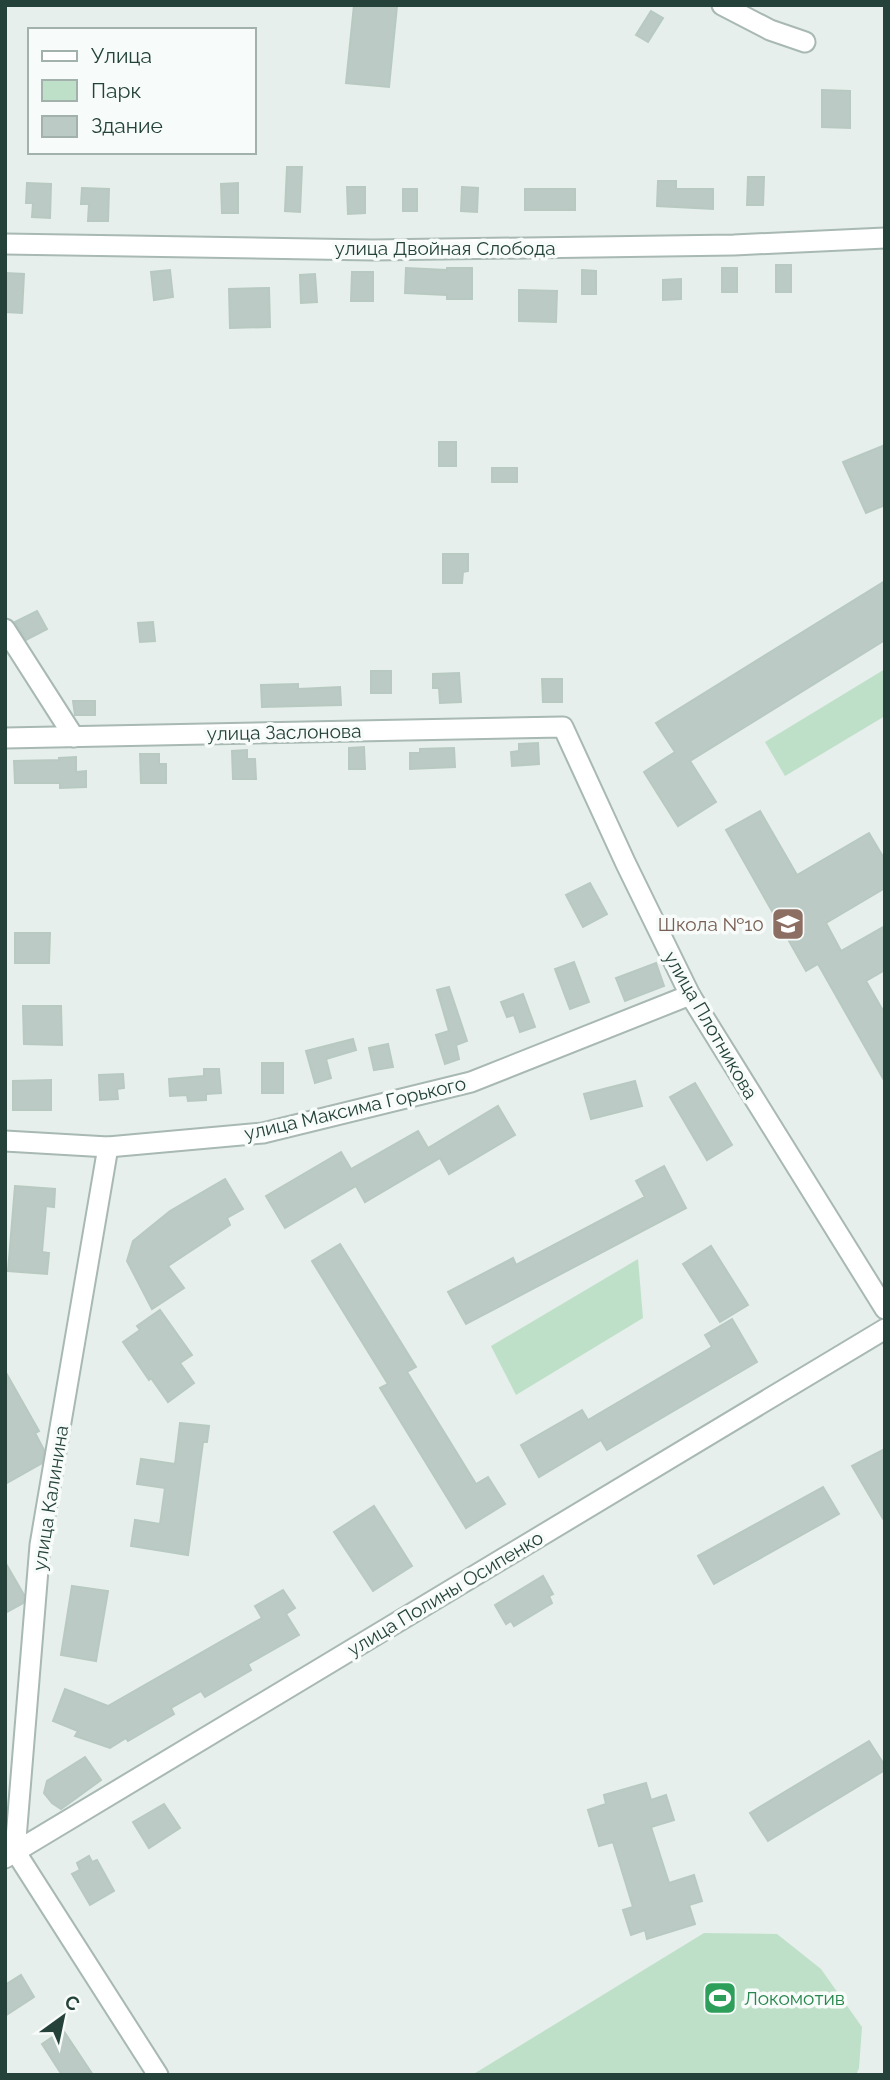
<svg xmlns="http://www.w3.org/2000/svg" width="890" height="2080" viewBox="0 0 890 2080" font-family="Raleway,sans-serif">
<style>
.green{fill:#bfe0c8}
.building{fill:#bbcac4;stroke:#b8c9c2;stroke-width:2}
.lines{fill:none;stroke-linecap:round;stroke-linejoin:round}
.minor-casing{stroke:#a8b8b2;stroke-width:23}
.minor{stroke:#fff;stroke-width:19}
.labels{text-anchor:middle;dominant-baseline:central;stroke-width:7;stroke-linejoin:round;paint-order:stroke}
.street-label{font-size:19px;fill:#24423a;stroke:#f7fbf9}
.education-label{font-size:19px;fill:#785e54;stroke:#f7fbf9;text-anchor:end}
.leisure-label{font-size:19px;fill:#27864d;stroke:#f7fbf9;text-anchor:start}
</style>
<rect width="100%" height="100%" fill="#e6efeb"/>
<g class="green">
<polygon points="885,669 885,716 785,776 765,742"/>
<polygon points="638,1259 643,1318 516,1395 491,1346"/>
<polygon points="704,1933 777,1934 821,1969 862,2027 859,2068 856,2075 472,2075"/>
</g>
<g class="building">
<polygon points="354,5 397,6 389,87 346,83"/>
<polygon points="651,11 663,18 648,42 636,35"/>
<polygon points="822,90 850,91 850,128 822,127"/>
<polygon points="287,167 302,167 300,212 285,211"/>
<polygon points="748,177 764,177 763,205 747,205"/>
<polygon points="658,181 676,181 676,189 713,189 713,209 657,206"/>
<polygon points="27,183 51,184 50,218 32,217 33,203 26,203"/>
<polygon points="238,183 238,213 222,213 221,184"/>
<polygon points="347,187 365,187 365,213 348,214"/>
<polygon points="462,187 478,188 477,212 461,211"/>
<polygon points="82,188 109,189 108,221 88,221 89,204 81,204"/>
<rect x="403" y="189" width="14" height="22"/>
<rect x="525" y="189" width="50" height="21"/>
<rect x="776" y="265" width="15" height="27"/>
<polygon points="406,268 447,270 447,268 472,268 472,299 447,299 447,295 405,293"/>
<rect x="722" y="268" width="15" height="24"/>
<polygon points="170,270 173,297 154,300 151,272"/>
<polygon points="582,270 596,271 596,294 582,294"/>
<polygon points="352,272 373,272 373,301 351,301"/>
<polygon points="5,273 24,274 22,313 5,312"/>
<polygon points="315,274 317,302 301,303 300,275"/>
<polygon points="681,279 681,299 663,300 663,280"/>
<polygon points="269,288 270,327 230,328 229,289"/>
<polygon points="519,290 557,291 556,322 519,321"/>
<rect x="439" y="442" width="17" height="24"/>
<polygon points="885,445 885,505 866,513 843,462"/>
<rect x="492" y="468" width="25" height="14"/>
<polygon points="443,554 468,554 468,571 463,572 462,583 443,583"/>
<polygon points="885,581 885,640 690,761 716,802 678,826 644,772 675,752 656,723"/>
<polygon points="37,611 47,629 26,640 15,622"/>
<polygon points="153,622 155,641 140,642 138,623"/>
<rect x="371" y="671" width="20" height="22"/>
<polygon points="459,673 461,702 440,703 439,688 433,688 433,674"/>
<polygon points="542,679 562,679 562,702 543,702"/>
<polygon points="298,684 298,689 340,687 341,705 262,707 261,685"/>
<polygon points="73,701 95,701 95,715 75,715"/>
<polygon points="538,743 539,764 512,766 511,752 519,751 519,744"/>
<polygon points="364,747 365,769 349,769 349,748"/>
<polygon points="454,748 455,767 410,769 410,753 420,753 420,749"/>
<polygon points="247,750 247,759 255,759 256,779 233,779 232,751"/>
<polygon points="140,754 159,754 159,764 166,764 166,783 141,783"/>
<polygon points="76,757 76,772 86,771 86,787 60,788 60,783 15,783 14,761 59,760 59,758"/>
<polygon points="760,811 797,875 869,833 885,860 885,888 826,923 841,951 885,926 885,970 866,981 885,1014 885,1082 818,964 806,971 726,830"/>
<polygon points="590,883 607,914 583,927 566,895"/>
<polygon points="15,933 50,933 49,963 15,963"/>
<polygon points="574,962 589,1002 570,1009 555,969"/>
<polygon points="656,963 664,986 625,1001 616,978"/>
<polygon points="449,987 467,1041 456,1045 459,1059 445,1064 436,1035 449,1031 437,990"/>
<polygon points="523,994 535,1027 520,1032 514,1015 507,1017 501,1002"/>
<polygon points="23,1006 61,1006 62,1045 24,1044"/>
<polygon points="353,1039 356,1050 326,1059 331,1078 315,1083 306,1051"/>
<polygon points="388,1044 393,1067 374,1070 369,1048"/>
<rect x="262" y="1063" width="21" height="30"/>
<polygon points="204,1069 219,1069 221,1093 206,1094 206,1100 188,1101 187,1095 170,1096 169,1079 204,1076"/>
<polygon points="123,1074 124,1088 117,1089 118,1099 100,1100 99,1075"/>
<polygon points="51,1080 51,1110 13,1110 13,1081"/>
<polygon points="635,1081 642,1106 591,1119 584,1094"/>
<polygon points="695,1083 732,1145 707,1160 670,1097"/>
<polygon points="498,1106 515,1135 449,1174 440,1158 365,1202 356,1186 285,1228 266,1196 341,1152 351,1169 418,1131 428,1148"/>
<polygon points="664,1166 686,1208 466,1324 448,1292 513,1258 516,1265 645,1197 636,1181"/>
<polygon points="225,1179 243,1209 227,1218 230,1225 168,1266 184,1288 152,1309 127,1261 133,1241 170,1211"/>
<polygon points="15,1186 55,1189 54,1207 46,1206 42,1252 49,1253 47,1274 8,1271"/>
<polygon points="340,1244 416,1367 407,1372 476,1484 488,1477 505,1504 466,1528 380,1388 388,1384 312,1261"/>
<polygon points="711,1246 748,1305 720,1322 683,1264"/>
<polygon points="160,1310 192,1355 180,1363 194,1383 168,1402 151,1378 149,1380 123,1342 140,1330 137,1326"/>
<polygon points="732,1319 757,1362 607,1450 601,1440 539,1477 521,1445 582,1410 588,1420 712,1347 705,1335"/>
<polygon points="5,1371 39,1431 35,1433 44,1450 42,1463 5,1484"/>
<polygon points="180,1423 209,1426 207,1442 203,1442 188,1555 131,1546 135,1520 160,1524 165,1488 137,1484 141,1459 175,1464"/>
<polygon points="885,1449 885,1522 852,1466"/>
<polygon points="823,1487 839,1514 714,1584 698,1556"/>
<polygon points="374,1506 412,1566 373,1591 334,1532"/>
<polygon points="5,1562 24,1595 23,1603 5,1613"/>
<polygon points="543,1576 553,1594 549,1596 552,1603 514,1626 511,1621 506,1624 495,1605"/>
<polygon points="72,1586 108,1591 96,1661 61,1655"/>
<polygon points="283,1590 295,1608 286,1614 299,1635 248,1664 251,1670 205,1697 201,1691 171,1708 174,1714 128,1741 126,1738 110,1748 75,1736 78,1731 53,1721 65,1689 108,1706 262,1618 255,1606"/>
<polygon points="869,1741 885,1766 885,1770 768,1841 750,1813"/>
<polygon points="85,1757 101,1780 61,1809 52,1803 44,1793 47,1781"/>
<polygon points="646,1783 651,1800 666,1795 674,1820 651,1827 669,1883 694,1875 702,1901 689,1905 695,1924 647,1939 645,1930 631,1935 623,1910 633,1907 613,1842 599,1846 588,1810 606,1804 604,1795"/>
<polygon points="164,1804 180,1828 149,1848 133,1822"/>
<polygon points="89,1856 92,1862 97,1860 114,1891 90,1905 72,1874 80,1870 77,1863"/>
<polygon points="21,1975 34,1997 5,2016 5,1985"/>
<polygon points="63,2030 93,2075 62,2075 42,2044"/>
</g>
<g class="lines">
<defs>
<g id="minor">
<polyline points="722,5 770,30 805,42"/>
<polyline points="5,244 373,250 734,245 885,238"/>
<polyline points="5,629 74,737"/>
<polyline points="5,738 563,727 626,864 690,995 885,1309"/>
<polyline points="5,1141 108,1147 263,1133 471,1082 690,995"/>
<polyline points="108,1147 40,1545 15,1851 158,2075"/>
<polyline points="5,1858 885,1329"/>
</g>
</defs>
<use href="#minor" class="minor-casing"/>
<use href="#minor" class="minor"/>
</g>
<defs>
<symbol id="school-square" viewBox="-11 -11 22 22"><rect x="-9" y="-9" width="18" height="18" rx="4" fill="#8d6e63" stroke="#f7fbf9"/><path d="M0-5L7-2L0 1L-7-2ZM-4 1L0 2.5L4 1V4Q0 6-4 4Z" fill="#fff"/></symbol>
<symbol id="stadium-square" viewBox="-11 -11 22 22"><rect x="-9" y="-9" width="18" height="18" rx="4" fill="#2e9e5b" stroke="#f7fbf9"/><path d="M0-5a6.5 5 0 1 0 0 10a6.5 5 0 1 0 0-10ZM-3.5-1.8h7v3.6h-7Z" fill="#fff"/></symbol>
</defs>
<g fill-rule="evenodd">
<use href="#school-square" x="769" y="905" width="38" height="38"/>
<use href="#stadium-square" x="701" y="1979" width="38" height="38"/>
</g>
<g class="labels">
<g class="street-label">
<text x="445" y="248">улица Двойная Слобода</text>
<text transform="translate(284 732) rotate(-1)">улица Заслонова</text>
<text transform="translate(711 1025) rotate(60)">улица Плотникова</text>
<text transform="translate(355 1108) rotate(-13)">улица Максима Горького</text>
<text transform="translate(50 1498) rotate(-81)">улица Калинина</text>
<text transform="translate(445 1593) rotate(-31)">улица Полины Осипенко</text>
</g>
<g class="education-label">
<text x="764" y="924">Школа №10</text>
</g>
<g class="leisure-label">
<text x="744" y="1998">Локомотив</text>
</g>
</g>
<rect width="890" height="2080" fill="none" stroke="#24423a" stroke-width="14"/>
<rect x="28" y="28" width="228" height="126" fill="#f7fbf9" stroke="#a3b1ad" stroke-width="2"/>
<rect x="42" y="51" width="35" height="10" fill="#ffffff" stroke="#a3b1ad" stroke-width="2"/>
<text x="91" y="63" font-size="21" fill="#24423a">Улица</text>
<rect x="42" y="80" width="35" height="21" fill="#bfe0c8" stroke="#a3b1ad" stroke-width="2"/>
<text x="91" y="98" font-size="21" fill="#24423a">Парк</text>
<rect x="42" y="116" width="35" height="21" fill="#bbcac4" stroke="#a3b1ad" stroke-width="2"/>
<text x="91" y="133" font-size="21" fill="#24423a">Здание</text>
<g transform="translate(63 2017) rotate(33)" stroke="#f7fbf9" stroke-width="5" paint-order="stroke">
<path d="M0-5L12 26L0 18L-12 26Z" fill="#24423a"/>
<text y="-10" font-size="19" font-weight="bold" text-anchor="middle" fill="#24423a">С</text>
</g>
</svg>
